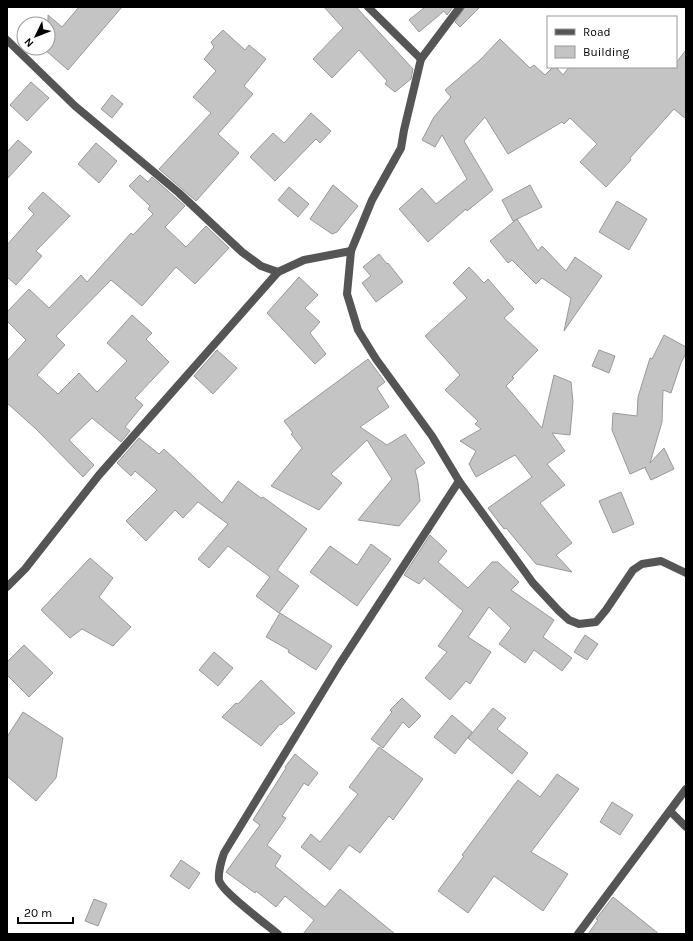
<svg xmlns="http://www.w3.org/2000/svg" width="693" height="941" viewBox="0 0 693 941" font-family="Karla,sans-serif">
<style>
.building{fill:#c4c4c4;stroke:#999}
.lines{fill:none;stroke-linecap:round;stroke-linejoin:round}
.minor{stroke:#555;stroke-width:8}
.tertiary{stroke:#555;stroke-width:8}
</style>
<rect width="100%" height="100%" fill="#fff"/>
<g class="building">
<polygon points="79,7 122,7 68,70 44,49 48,48 48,15 62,27"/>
<polygon points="324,7 356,7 413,69 411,79 395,92 385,84 387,81 359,50 332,78 313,59 343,28"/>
<polygon points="425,7 453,7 447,15 444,11 419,32 409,20"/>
<polygon points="465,7 480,7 460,27 455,22"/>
<polygon points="223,30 245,50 249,45 266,59 244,86 253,94 218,134 239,153 196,201 159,169 211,113 193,97 216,71 204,59 214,47 211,42"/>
<polygon points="500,39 530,68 534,65 545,75 553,67 556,67 563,75 569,67 676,67 676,63 686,50 686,119 674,109 630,158 631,160 606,187 580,162 597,144 570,118 564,124 562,122 508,154 485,117 464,141 493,190 467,211 466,209 428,242 399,209 422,188 436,204 467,179 442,135 435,147 422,140 434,117 451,97 445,90 480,60"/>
<polygon points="31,82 49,98 27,121 10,105"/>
<polygon points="112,95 123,104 112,118 101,109"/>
<polygon points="311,113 331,131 320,143 316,139 275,181 250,157 273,133 284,143"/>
<polygon points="18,140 32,152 7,179 7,152"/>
<polygon points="96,143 117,161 99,183 78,164"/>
<polygon points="140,175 148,182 152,177 185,206 165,227 186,247 206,226 229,248 195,284 176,267 142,306 111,280 56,336 65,345 37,375 58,394 79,373 97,392 127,361 107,343 132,315 152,333 146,339 169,362 135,398 143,405 125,427 130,431 121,442 92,418 69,440 94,465 83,477 36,429 7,403 7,361 26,340 7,321 7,312 29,289 49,308 81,275 87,282 131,233 133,235 153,214 148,209 150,206 129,186"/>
<polygon points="333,185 358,206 337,232 332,234 310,219"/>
<polygon points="530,185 542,207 513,221 502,200"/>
<polygon points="289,187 309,204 298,217 278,200"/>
<polygon points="43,192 70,216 36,251 42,256 16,285 7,277 7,245 34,214 28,208"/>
<polygon points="617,201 647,219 629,250 599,232"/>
<polygon points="517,219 538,251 542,246 566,271 575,257 602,276 564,331 571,298 542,278 536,284 512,260 508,263 490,241"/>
<polygon points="379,254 387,264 388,263 403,282 376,302 362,283 371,276 363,267"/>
<polygon points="469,267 484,283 488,279 514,309 504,318 538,350 512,377 514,378 506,386 542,428 554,375 571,382 573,402 570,435 552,433 565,451 547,464 565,485 540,503 572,543 556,555 572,572 536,564 506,528 504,529 488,508 532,477 515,455 476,477 469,464 476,451 460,441 481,429 475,424 478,421 445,390 460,375 425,336 467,298 453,283"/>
<polygon points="299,277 318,295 305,308 320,322 310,333 326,354 315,364 267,313"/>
<polygon points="664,335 686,347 686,353 681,363 671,393 663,390 662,422 650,463 664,448 674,469 651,480 645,468 646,467 630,474 612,430 613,413 637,416 638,397 650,358 652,359"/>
<polygon points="217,350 237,368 213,394 194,376"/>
<polygon points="599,350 615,356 609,373 592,366"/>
<polygon points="368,359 385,382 377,388 389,407 360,427 387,445 405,434 425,463 415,470 418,482 420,501 399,526 358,520 392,479 367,440 331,474 342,483 319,510 271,486 302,448 291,434 293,433 284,421"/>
<polygon points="139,438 159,454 164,449 222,503 238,481 261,498 263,497 307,529 277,570 299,586 279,613 256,596 270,577 228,546 209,568 198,559 228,524 198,502 183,518 175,510 146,541 126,521 157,490 135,471 131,476 117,463"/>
<polygon points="621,492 634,524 613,533 599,501"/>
<polygon points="430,535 447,551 438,562 468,588 492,562 498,562 519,582 511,590 554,620 543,637 572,658 562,671 534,650 525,663 499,644 511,628 489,607 468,637 491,652 470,684 466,681 450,700 425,678 447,652 438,646 463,611 424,578 419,584 404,575"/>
<polygon points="371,544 391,559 357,606 310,572 330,546 357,565"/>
<polygon points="90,558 113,578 99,597 131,627 113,646 82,629 70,638 41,610"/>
<polygon points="280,613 332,646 316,670 288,652 289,650 266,637"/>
<polygon points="585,635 598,644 587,660 574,652"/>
<polygon points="24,645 53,673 29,697 7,675 7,662"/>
<polygon points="214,652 233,668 218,686 199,670"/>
<polygon points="261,680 295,713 281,725 280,724 261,746 222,717 236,703 238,704"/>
<polygon points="402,698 421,716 409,728 403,722 383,748 371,739 392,712 390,710"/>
<polygon points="493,708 506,718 497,729 528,753 512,774 468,738"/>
<polygon points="23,712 63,738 56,778 36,801 7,776 7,737"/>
<polygon points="452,715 472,732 455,754 434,737"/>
<polygon points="379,747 423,779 393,820 389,816 360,853 349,845 330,870 301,847 311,834 320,842 358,794 349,787"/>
<polygon points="295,754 318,773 308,786 304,783 282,816 286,818 267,845 281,856 275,866 325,907 340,889 395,934 303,934 314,920 285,896 276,907 256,891 255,893 226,872 260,825 253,820 286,768 285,767"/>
<polygon points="557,774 579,789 531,852 568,874 543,911 494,876 468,913 438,891 464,856 462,855 518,780 540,797"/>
<polygon points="612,802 633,815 620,835 600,822"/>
<polygon points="181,860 200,873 189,889 170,876"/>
<polygon points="613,897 659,934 588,934 598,920 596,919"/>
<polygon points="94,899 107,904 98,926 85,921"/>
</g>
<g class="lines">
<g class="minor">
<polyline points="368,7 421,59"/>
<polyline points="460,7 421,59 404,130 401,148 372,200 351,251 347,294 358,330 376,359 432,436 459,481 533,583 559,611 569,620 579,624 596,622 606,610 633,570 642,564 661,561 686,573"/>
<polyline points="7,40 75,106 179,193 242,252 261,266 278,272"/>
<polyline points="7,587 25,569 99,475 278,272 304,260 351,251"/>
<polyline points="670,811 686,827"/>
<path d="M 278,934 C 267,925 221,891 219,880 C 218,871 221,862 224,853 L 339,665 L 459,481"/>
</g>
<polyline class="tertiary" points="578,934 686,789"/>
</g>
<rect width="693" height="941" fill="none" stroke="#000000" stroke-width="16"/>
<rect x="547" y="16" width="130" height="52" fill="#ffffff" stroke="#999999"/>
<rect x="555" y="29" width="20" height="6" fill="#555555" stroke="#999999"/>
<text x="583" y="36" font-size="12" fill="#000000">Road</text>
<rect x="555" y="46" width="20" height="12" fill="#c4c4c4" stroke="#999999"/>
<text x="583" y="56" font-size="12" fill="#000000">Building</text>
<g transform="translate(36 36) rotate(227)"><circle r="19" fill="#ffffff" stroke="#999999"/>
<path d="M0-3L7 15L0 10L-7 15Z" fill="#000000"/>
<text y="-6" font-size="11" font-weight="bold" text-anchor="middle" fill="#000000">N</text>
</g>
<path d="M18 917v6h55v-6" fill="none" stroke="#000000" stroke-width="2"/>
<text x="24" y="917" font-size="12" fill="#000000" stroke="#ffffff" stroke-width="3" paint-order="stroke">20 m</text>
</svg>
